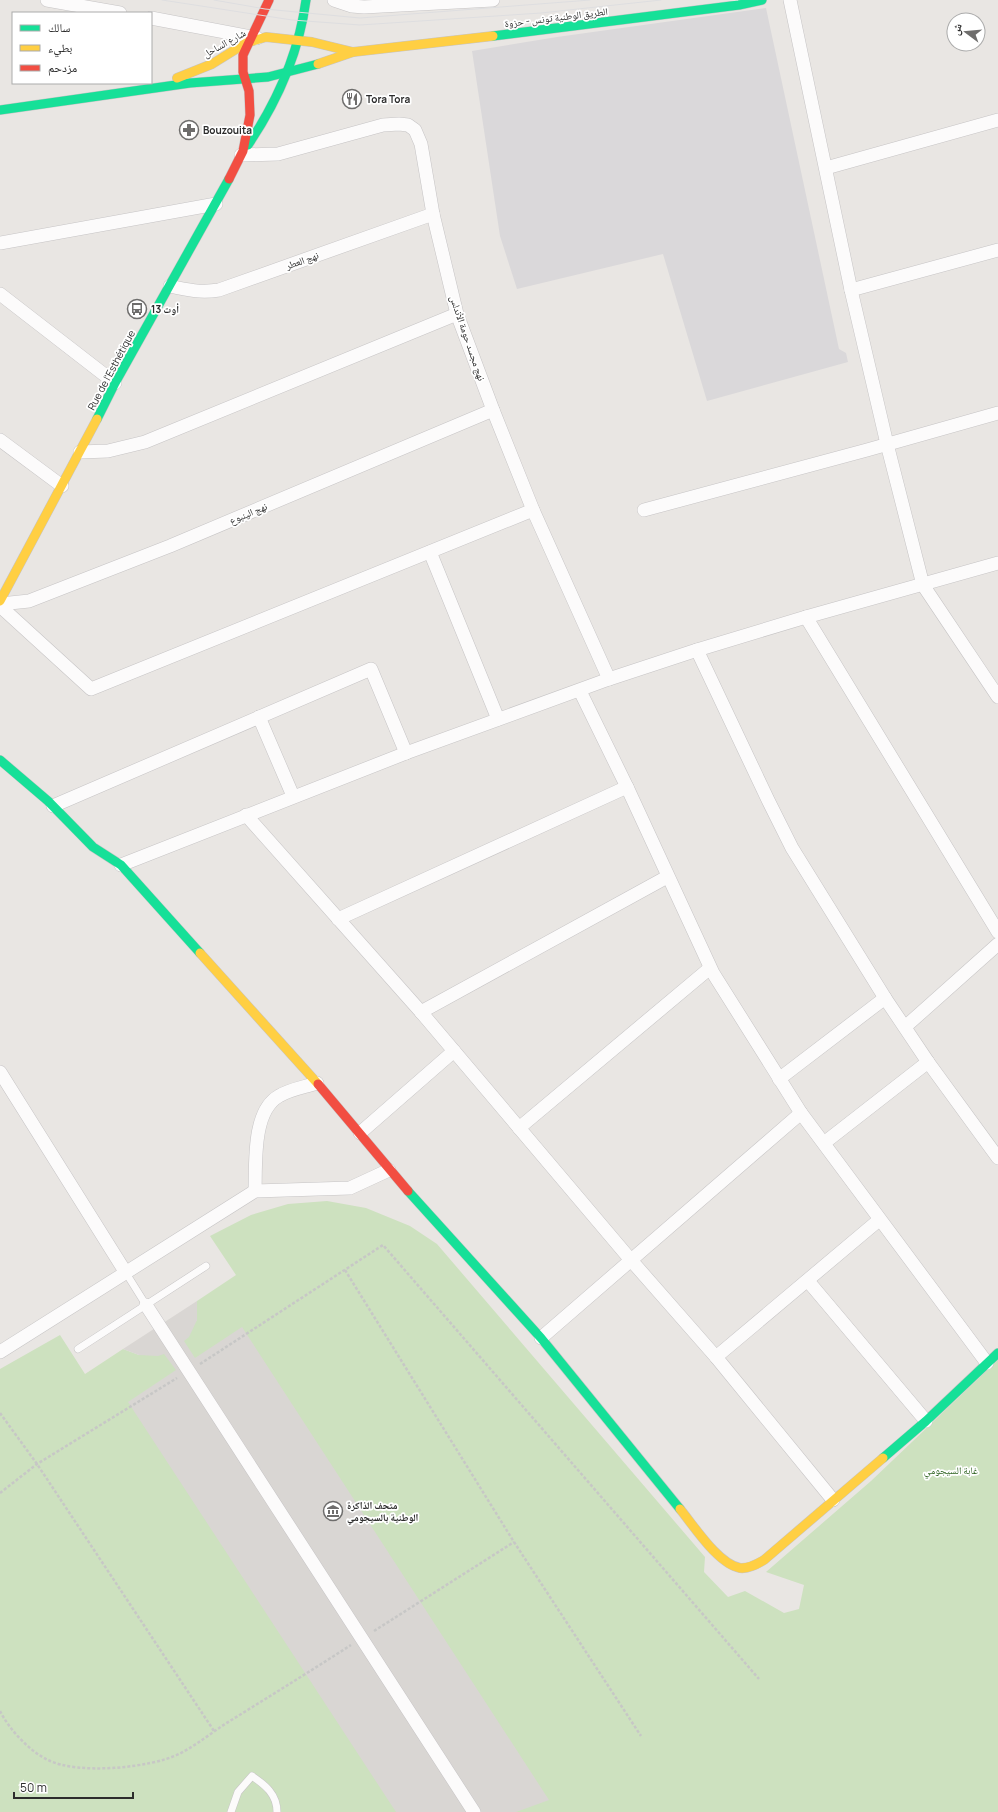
<svg xmlns="http://www.w3.org/2000/svg" width="998" height="1812" viewBox="0 0 998 1812" font-family="Manrope,'Noto Naskh Arabic',sans-serif">
<style>
.industrial{fill:#dad8da}
.green{fill:#cde1bf}
.plaza{fill:#d9d6d3}
.lines{fill:none;stroke-linecap:round;stroke-linejoin:round}
.lane-casing{stroke:#c6c4c5;stroke-width:8}
.street-casing{stroke:#c6c4c5;stroke-width:14}
.fast-casing{stroke:#c6c4c5;stroke-width:10}
.slow-casing{stroke:#c6c4c5;stroke-width:10}
.jam-casing{stroke:#c6c4c5;stroke-width:10}
.path{stroke:#c7c7c6;stroke-width:2.5;stroke-dasharray:3 2;stroke-linecap:butt}
.lane{stroke:#fcfbfb;stroke-width:7}
.street{stroke:#fcfbfb;stroke-width:13}
.fast{stroke:#16e098;stroke-width:9}
.slow{stroke:#ffcf43;stroke-width:9}
.jam{stroke:#f24e42;stroke-width:9}
.tram{stroke:#dedee0;stroke-width:1}
.labels{text-anchor:middle;dominant-baseline:central;stroke-width:3.5;stroke-linejoin:round;paint-order:stroke}
.street-label{font-size:10px;fill:#2c2c2c;stroke:#fff}
.poi-label{font-size:10px;font-weight:bold;fill:#2c2c2c;stroke:#fff;text-anchor:start}
.park-label{font-size:10px;fill:#2f6322;stroke:#fff}
</style>
<rect width="100%" height="100%" fill="#e9e6e3"/>
<polygon class="industrial" points="766,8 839,349 846,353 848,362 707,401 663,254 517,289 500,236 472,51 557,37"/>
<polygon class="green" points="327,1201 366,1208 410,1226 437,1244 705,1557 704,1572 728,1597 745,1591 784,1613 799,1609 804,1585 766,1572 871,1481 998,1360 998,1812 0,1812 0,1369 60,1335 85,1374 123,1349 139,1355 197,1320 197,1301 236,1275 210,1236 251,1215 288,1204"/>
<polygon class="plaza" points="197,1301 197,1320 189,1337 184,1341 195,1358 242,1327 549,1800 516,1812 396,1812 128,1402 176,1370 164,1354 158,1356 139,1355 123,1349"/>
<g class="lines">
<defs>
<g id="lane">
<polyline points="126,1273 146,1305"/>
<polyline points="78,1349 206,1266"/>
<path d="M 231,1812 L 238,1792 L 252,1776 C 265,1785 277,1794 277,1812"/>
</g>
<g id="street">
<polyline points="47,0 120,13"/>
<polyline points="334,0 352,6 364,7 493,0"/>
<polyline points="790,0 851,290 887,444 923,585 998,697"/>
<polyline points="151,18 257,38"/>
<polyline points="241,155 278,154 383,125 399,124 408,125 415,130 421,144 433,214 457,314 493,410 533,510 609,679"/>
<polyline points="826,168 998,120"/>
<polyline points="0,243 216,204"/>
<path d="M 170,286 C 187,290 201,293 219,290 L 433,214"/>
<polyline points="851,290 998,250"/>
<polyline points="0,294 115,383"/>
<polyline points="0,440 62,486"/>
<polyline points="80,452 108,451 145,442 457,314"/>
<polyline points="644,510 867,450 998,413"/>
<polyline points="430,552 498,719"/>
<polyline points="0,604 29,601 170,546 493,410"/>
<polyline points="0,606 91,689 533,510"/>
<polyline points="806,617 998,932"/>
<polyline points="697,650 768,800 792,848 885,998 928,1062 998,1158"/>
<polyline points="580,691 627,787 713,973 801,1113 987,1363"/>
<polyline points="259,717 293,796"/>
<polyline points="53,806 371,669 406,753"/>
<polyline points="246,815 421,1012 630,1259 716,1357 833,1500"/>
<polyline points="121,865 406,753 609,679 697,650 806,617 998,563"/>
<polyline points="338,919 627,787"/>
<polyline points="421,1012 667,877"/>
<polyline points="905,1027 998,944"/>
<polyline points="0,1072 126,1273"/>
<polyline points="779,1079 885,998"/>
<polyline points="519,1128 710,968"/>
<polyline points="360,1133 454,1051"/>
<polyline points="824,1143 928,1062"/>
<path d="M 255,1191 C 256,1164 252,1111 279,1096 C 290,1089 305,1087 317,1083"/>
<polyline points="808,1281 926,1421"/>
<polyline points="146,1305 474,1812"/>
<polyline points="541,1338 801,1113"/>
<polyline points="0,1352 255,1191 350,1188 389,1170"/>
<polyline points="716,1357 879,1220"/>
</g>
<g id="fast">
<polyline points="493,36 739,5 762,0"/>
<polyline points="0,110 190,83 268,77 318,64"/>
<path d="M 248,145 C 277,102 299,52 306,0"/>
<polyline points="97,419 115,383 229,179"/>
<polyline points="0,760 48,801 93,847 121,865 200,953"/>
<polyline points="408,1191 541,1338 680,1509"/>
<polyline points="883,1458 926,1421 998,1353"/>
</g>
<g id="slow">
<polyline points="318,64 353,52 493,36"/>
<polyline points="177,78 212,64 246,43 266,37 312,42 353,52"/>
<polyline points="0,601 97,419"/>
<polyline points="200,953 318,1084"/>
<path d="M 680,1509 C 694,1526 718,1564 740,1568 C 749,1569 757,1564 764,1560 L 883,1458"/>
</g>
<g id="jam">
<polyline points="229,179 243,151 250,115 249,91 243,72 243,55 269,0"/>
<polyline points="318,1084 408,1191"/>
</g>
</defs>
<use href="#lane" class="lane-casing"/>
<use href="#street" class="street-casing"/>
<use href="#fast" class="fast-casing"/>
<use href="#slow" class="slow-casing"/>
<use href="#jam" class="jam-casing"/>
<g class="path">
<polyline points="345,1270 514,1542 641,1736"/>
<polyline points="200,1364 383,1245 759,1679"/>
<polyline points="0,1413 37,1464 214,1731"/>
<polyline points="0,1493 37,1464 177,1378"/>
<polyline points="374,1631 514,1542"/>
<path d="M 0,1711 C 9,1729 29,1751 48,1760 C 78,1775 150,1768 179,1754 C 195,1746 210,1734 225,1724 C 267,1698 309,1672 351,1645"/>
</g>
<use href="#lane" class="lane"/>
<use href="#street" class="street"/>
<use href="#fast" class="fast"/>
<use href="#slow" class="slow"/>
<use href="#jam" class="jam"/>
<g class="tram">
<polyline points="162,0 292,20 360,25 541,13 661,0"/>
<polyline points="214,0 265,9 360,18 590,0"/>
</g>
</g>
<defs>
<symbol id="restaurant-ring" viewBox="-11 -11 22 22"><circle r="9.5" fill="#fff" stroke="#6e6d6c" stroke-width="1.5"/><path d="M-5-6h1v4h1v-4h1v4h1v-4h1v5L-1.5 .5V6h-2V.5L-5-1ZM5-6V6H3V1.5H1.5Q1.5-4 5-6Z" fill="#6e6d6c"/></symbol>
<symbol id="pharmacy-ring" viewBox="-11 -11 22 22"><circle r="9.5" fill="#fff" stroke="#6e6d6c" stroke-width="1.5"/><path d="M-2-6h4v4h4v4h-4v4h-4v-4h-4v-4h4Z" fill="#6e6d6c"/></symbol>
<symbol id="bus-ring" viewBox="-11 -11 22 22"><circle r="9.5" fill="#fff" stroke="#6e6d6c" stroke-width="1.5"/><path d="M-5-6H5V4H4V6H2V4H-2V6H-4V4H-5ZM-3.5-4V0h7V-4ZM-3.5 1.2v1.5H-2V1.2ZM2 1.2v1.5H3.5V1.2Z" fill="#6e6d6c"/></symbol>
<symbol id="museum-ring" viewBox="-11 -11 22 22"><circle r="9.5" fill="#fff" stroke="#6e6d6c" stroke-width="1.5"/><path d="M0-6L6-3V-2H-6V-3ZM-5-1h2V3h-2ZM-1-1h2V3h-2ZM3-1h2V3H3ZM-6 4H6V6H-6Z" fill="#6e6d6c"/></symbol>
</defs>
<g fill-rule="evenodd">
<use href="#restaurant-ring" x="341" y="88" width="22" height="22"/>
<use href="#pharmacy-ring" x="178" y="119" width="22" height="22"/>
<use href="#bus-ring" x="126" y="298" width="22" height="22"/>
<use href="#museum-ring" x="322" y="1500" width="22" height="22"/>
</g>
<g class="labels">
<g class="street-label">
<text transform="translate(556 17) rotate(-7)">الطريق الوطنية تونس - حزوة</text>
<text transform="translate(224 43) rotate(-29)">شارع الساحل</text>
<text transform="translate(302 260) rotate(-20)">نهج العطر</text>
<text transform="translate(468 338) rotate(71)">نهج مجسد حومة الأندلس</text>
<text transform="translate(111 370) rotate(-62)">Rue de l'Esthétique</text>
<text transform="translate(248 513) rotate(-23)">نهج الينبوع</text>
</g>
<g class="poi-label">
<text x="366" y="99">Tora Tora</text>
<text x="203" y="130">Bouzouita</text>
<text x="151" y="309">13 أوت</text>
<text x="347" y="1505">متحف الذاكرة<tspan x="347" dy="12">الوطنية بالسيجومي</tspan></text>
</g>
<g class="park-label">
<text x="951" y="1470">غابة السيجومي</text>
</g>
</g>
<rect x="12" y="12" width="140" height="72" fill="#ffffff" stroke="#ababab"/>
<rect x="20" y="25" width="20" height="6" fill="#16e098" stroke="#ababab"/>
<text x="48" y="32" font-size="12" fill="#2c2c2c">سالك</text>
<rect x="20" y="45" width="20" height="6" fill="#ffcf43" stroke="#ababab"/>
<text x="48" y="52" font-size="12" fill="#2c2c2c">بطيء</text>
<rect x="20" y="65" width="20" height="6" fill="#f24e42" stroke="#ababab"/>
<text x="48" y="72" font-size="12" fill="#2c2c2c">مزدحم</text>
<g transform="translate(966 32) rotate(286)"><circle r="19" fill="#ffffff" stroke="#ababab"/>
<path d="M0-3L7 15L0 10L-7 15Z" fill="#6e6d6c"/>
<text y="-6" font-size="11" font-weight="bold" text-anchor="middle" fill="#2c2c2c">ش</text>
</g>
<path d="M14 1792v6h119v-6" fill="none" stroke="#2c2c2c" stroke-width="2"/>
<text x="20" y="1792" font-size="12" fill="#2c2c2c" stroke="#ffffff" stroke-width="3" paint-order="stroke">50 m</text>
</svg>
